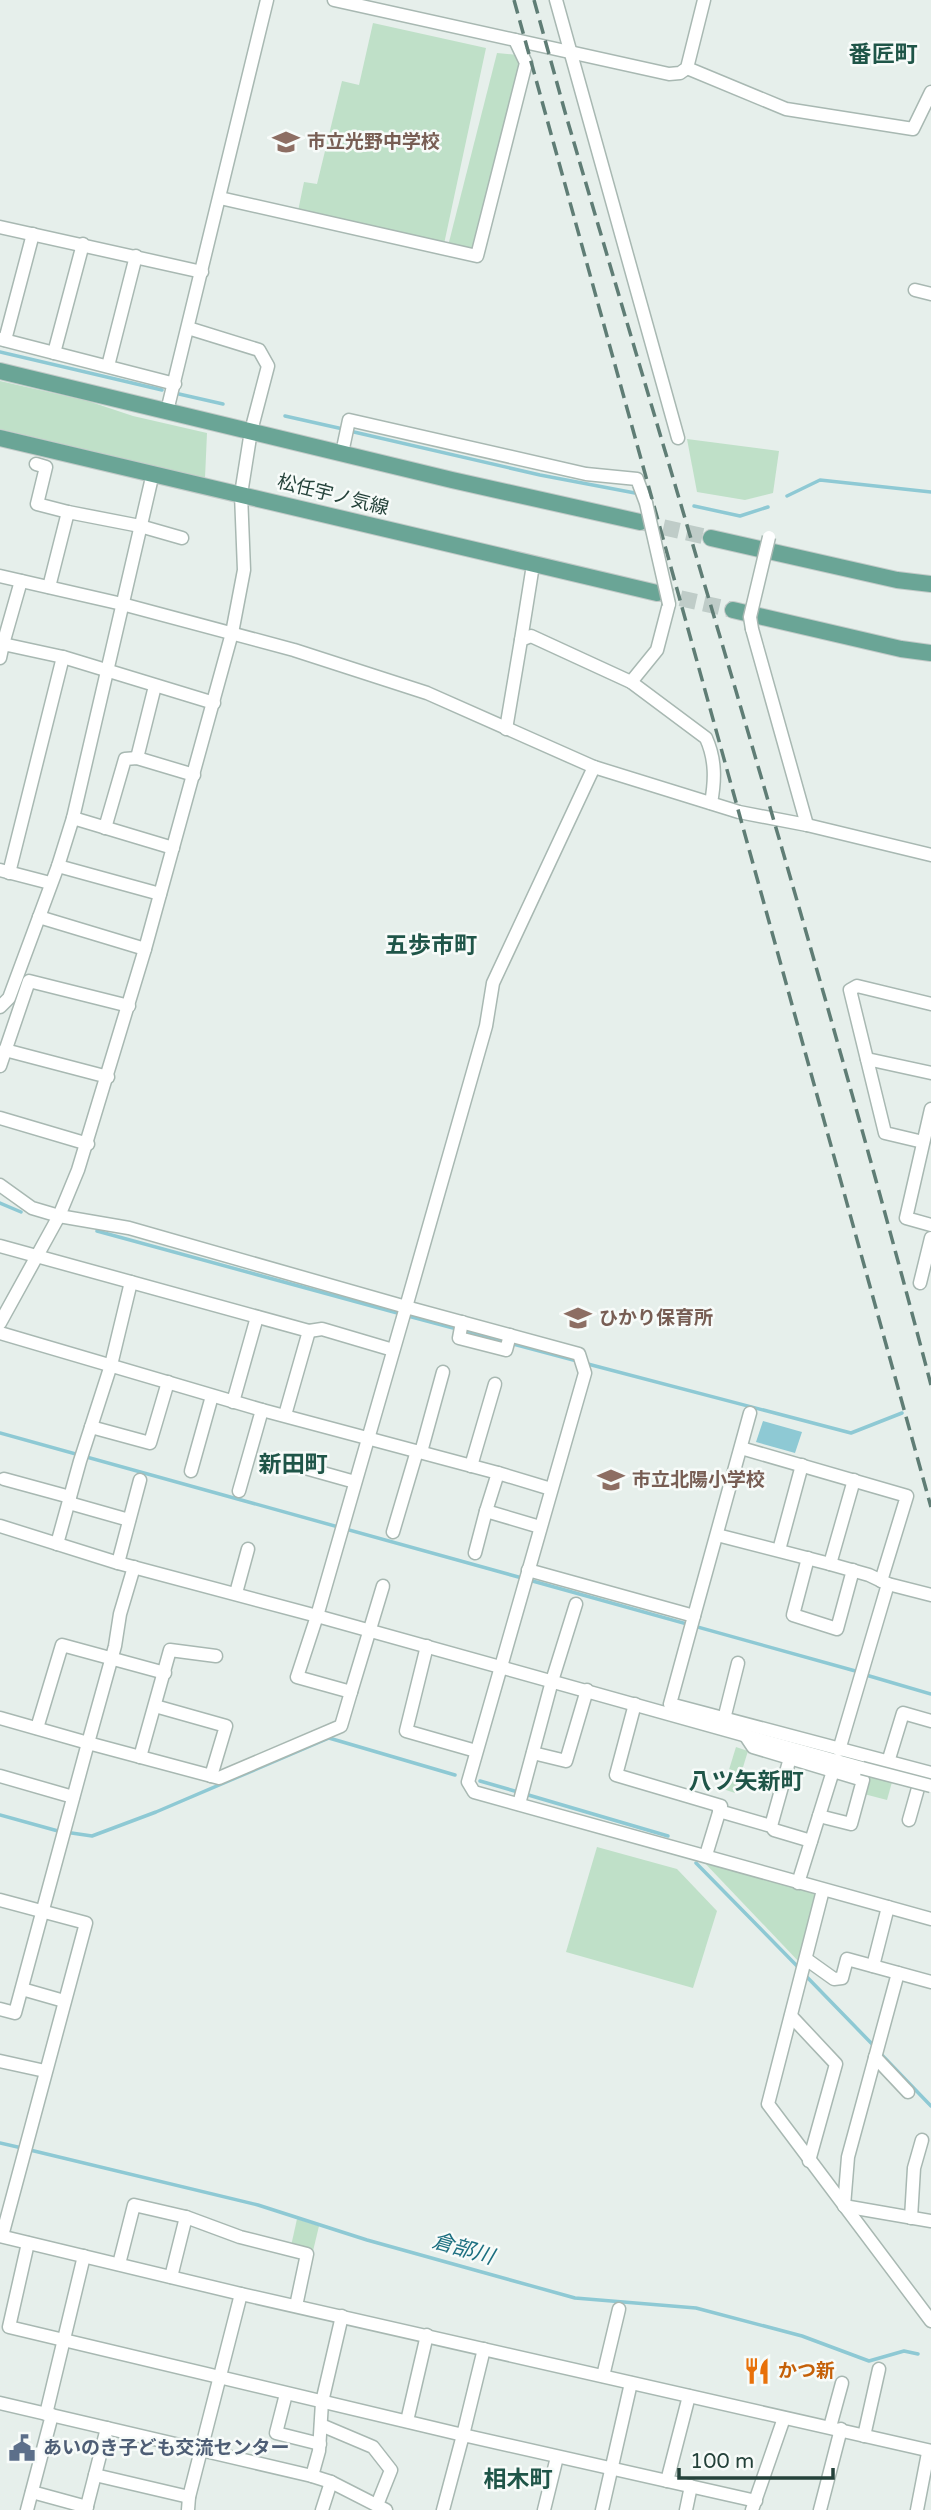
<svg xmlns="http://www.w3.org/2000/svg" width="931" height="2510" viewBox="0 0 931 2510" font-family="'Varela Round','Noto Sans JP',sans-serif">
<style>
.green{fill:#bfe0c8}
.water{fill:#8ec9d4}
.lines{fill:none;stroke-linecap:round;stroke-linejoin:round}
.stream{stroke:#8ec9d4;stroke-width:3.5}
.major-tunnel{stroke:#bfccc8;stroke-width:16;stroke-dasharray:16 8;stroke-linecap:butt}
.minor-casing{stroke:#a8b8b2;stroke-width:15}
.major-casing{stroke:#c2cac8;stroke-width:18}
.minor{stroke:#fff;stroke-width:12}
.major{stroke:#6aa596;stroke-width:16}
.rail{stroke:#5f7d75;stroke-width:3.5;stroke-dasharray:14 7;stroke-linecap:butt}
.minor-bridge-casing{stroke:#a8b8b2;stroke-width:15;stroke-linecap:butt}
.minor-bridge{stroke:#fff;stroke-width:12}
.labels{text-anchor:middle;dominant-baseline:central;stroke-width:5;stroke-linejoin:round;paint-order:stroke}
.education-label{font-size:19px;font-weight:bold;fill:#785e54;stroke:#f7fbf9;text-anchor:start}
.street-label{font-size:19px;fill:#24423a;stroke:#f7fbf9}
.food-label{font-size:19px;font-weight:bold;fill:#c56008;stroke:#f7fbf9;text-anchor:start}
.service-label{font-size:19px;font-weight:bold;fill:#4e5e75;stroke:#f7fbf9;text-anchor:start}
.water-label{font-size:21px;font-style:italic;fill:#1c6f80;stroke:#f7fbf9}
.quarter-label{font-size:23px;font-weight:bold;fill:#1f5548;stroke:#f7fbf9}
</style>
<rect width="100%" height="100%" fill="#e6efeb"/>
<g class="green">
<polygon points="373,23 486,48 444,244 298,211 304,182 317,184 342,81 359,85"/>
<polygon points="497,53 518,55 520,66 472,253 448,246"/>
<polygon points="0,381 88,401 133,416 207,433 205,478 0,429"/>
<polygon points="687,439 779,451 773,493 745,500 697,492"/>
<polygon points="736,1747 748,1751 735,1793 723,1789"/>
<polygon points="870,1775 892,1782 887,1800 864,1794"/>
<polygon points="597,1847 677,1869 717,1911 693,1988 566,1952"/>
<polygon points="700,1858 818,1892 800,1963"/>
<polygon points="297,2219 319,2226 313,2251 291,2246"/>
</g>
<polygon class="water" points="763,1421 802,1432 795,1453 756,1442"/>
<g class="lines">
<g class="stream">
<polyline points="0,352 162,390"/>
<polyline points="179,394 223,404"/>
<polyline points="285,416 343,429"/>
<polyline points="354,432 540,475 635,493"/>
<polyline points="787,496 820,480 931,492"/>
<polyline points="694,506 740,516 768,507"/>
<polyline points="0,1203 21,1212"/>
<polyline points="97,1231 401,1314"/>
<polyline points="408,1316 577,1361"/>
<polyline points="584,1363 851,1433 902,1413"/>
<polyline points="0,1433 522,1578"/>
<polyline points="529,1580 859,1672"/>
<polyline points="866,1675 931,1694"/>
<polyline points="480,1781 518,1792"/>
<polyline points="525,1794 668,1836"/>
<polyline points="0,1815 58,1831 92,1836 156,1812 329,1738 455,1775"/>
<polyline points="696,1863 799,1968"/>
<polyline points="804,1974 874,2046"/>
<polyline points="879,2052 931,2106"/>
<polyline points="0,2143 22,2148"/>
<polyline points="30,2150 258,2205 367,2240 575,2298 696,2308 802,2336 869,2361 904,2351 918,2354"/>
</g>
<g class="major-tunnel">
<polyline points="640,522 711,538"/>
<polyline points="657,593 733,610"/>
</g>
<defs>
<g id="minor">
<polyline points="334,0 669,74 680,73 687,68 704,0"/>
<polyline points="556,0 678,438"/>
<polyline points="687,68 786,109 913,129 931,92"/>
<polyline points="220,198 477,256 526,63 515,40"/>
<polyline points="0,227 202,272"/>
<polyline points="915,290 931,294"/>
<polyline points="0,339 175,384"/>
<polyline points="5,340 33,234"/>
<polyline points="54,353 83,244"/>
<polyline points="108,366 136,256"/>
<polyline points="167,411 267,0"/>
<polyline points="342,453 349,420 586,474 637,479 646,503"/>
<polyline points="36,464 46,467 37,504 68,512"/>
<polyline points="0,576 122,604 294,650 427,693 594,767 739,812 807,825 931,855"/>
<polyline points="49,587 68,512 140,526 182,538"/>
<polyline points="752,629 807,825"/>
<polyline points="521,640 533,565"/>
<polyline points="3,644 21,581"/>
<polyline points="0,658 3,644 63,657 214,703"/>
<polyline points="631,682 657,650 669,604"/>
<path d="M 506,729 L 521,640 L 531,636 L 631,682 L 706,738 C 716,760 715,781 711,803"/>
<polyline points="137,758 155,686"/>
<polyline points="73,818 173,848"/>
<polyline points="105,828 125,759 137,758 194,775"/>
<polyline points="58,866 160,894"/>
<polyline points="0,870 50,883"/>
<polyline points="9,873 63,657"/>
<polyline points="39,917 145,949"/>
<polyline points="0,1007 9,998 58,866 73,818 153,473"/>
<polyline points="5,1050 108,1077"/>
<polyline points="867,1059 931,1073"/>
<polyline points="0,1066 29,981 129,1006"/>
<polyline points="931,1109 906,1218 931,1225"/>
<polyline points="0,1118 88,1144"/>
<polyline points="923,1142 885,1133 850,990 857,986 931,1004"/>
<polyline points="0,1185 32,1208 59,1216 129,1228 406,1307 486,1026 493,983 594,767"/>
<polyline points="0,1246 309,1331 285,1415"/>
<polyline points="920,1283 931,1238"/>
<polyline points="462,1322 459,1338 506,1350 510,1335"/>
<polyline points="0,1323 59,1216 78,1170 145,949 232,633 244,570 241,494 251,431 268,366 259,350 188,328"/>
<polyline points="309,1331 322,1329 393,1350"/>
<polyline points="0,1333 262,1410 498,1473 486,1511 540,1527"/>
<polyline points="233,1402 257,1317"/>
<polyline points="91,1427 150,1443 168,1382"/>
<polyline points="741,1448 907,1496 881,1581"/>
<polyline points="421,1452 443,1372"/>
<polyline points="471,1466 495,1384"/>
<polyline points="305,1468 355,1482"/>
<polyline points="191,1471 212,1396"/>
<polyline points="498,1473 551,1489"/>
<polyline points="4,1479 70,1497"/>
<polyline points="239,1491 262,1410"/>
<polyline points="69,1503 129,1520"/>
<polyline points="0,1526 118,1563 317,1616 862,1768"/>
<polyline points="393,1532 417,1451"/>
<polyline points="717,1535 830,1564 869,1575 888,1584 931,1595"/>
<polyline points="57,1544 80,1461 111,1365 131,1282"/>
<polyline points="779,1550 802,1465"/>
<polyline points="475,1553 486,1511"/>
<polyline points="808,1558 793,1615 837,1629 853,1570"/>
<polyline points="118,1563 140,1480"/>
<polyline points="830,1564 854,1480"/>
<polyline points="528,1570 694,1616 670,1704 931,1773"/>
<polyline points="236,1593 248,1549"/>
<polyline points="694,1616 750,1413"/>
<polyline points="427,1646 406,1731 476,1751"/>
<polyline points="351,1692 383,1586"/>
<polyline points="635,1704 616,1775 721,1806 706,1855"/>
<polyline points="155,1706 226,1726 211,1776"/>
<polyline points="0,1718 88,1743 115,1646 120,1614 134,1567"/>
<polyline points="724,1719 738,1663"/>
<polyline points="37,1728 62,1645 165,1673"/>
<polyline points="745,1735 753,1747 863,1780 851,1824 819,1816"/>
<polyline points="839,1750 888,1584"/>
<polyline points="533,1753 566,1761 587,1690"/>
<polyline points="140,1757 170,1650 216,1656"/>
<polyline points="888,1762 903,1713 931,1721"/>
<polyline points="0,1776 73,1797"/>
<polyline points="519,1804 552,1681 576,1604"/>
<polyline points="719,1811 771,1826 774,1830 811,1841"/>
<polyline points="909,1820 922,1774"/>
<polyline points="771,1826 790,1758"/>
<polyline points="798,1883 833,1771"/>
<polyline points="823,1890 768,2104 931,2321"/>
<polyline points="0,1900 86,1923 2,2236"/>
<polyline points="806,1959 834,1979 842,1978 847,1959 931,1982"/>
<polyline points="873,1966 888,1907"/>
<polyline points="898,1973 848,2157 844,2206 931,2221"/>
<polyline points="22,1989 64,2001"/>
<polyline points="0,2009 15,2013 88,1743 219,1778 341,1726 351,1692 297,1677 317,1616 406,1307 579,1354 585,1373 468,1782 474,1792 931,1919"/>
<polyline points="791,2016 836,2064 809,2161"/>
<polyline points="875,2057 908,2092"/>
<polyline points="0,2061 45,2071"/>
<polyline points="911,2218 914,2168 922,2140"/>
<polyline points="0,2236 241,2294 931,2451"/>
<polyline points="28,2243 9,2327 463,2435 484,2349"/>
<polyline points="119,2264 134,2205 186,2217"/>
<polyline points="171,2277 186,2217 240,2237 307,2254 296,2306"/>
<polyline points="342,2316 322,2402 319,2451 312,2476 331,2482 386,2510"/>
<polyline points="603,2376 619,2309"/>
<polyline points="286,2394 276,2433 320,2444"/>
<polyline points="0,2403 312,2476"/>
<polyline points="46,2414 84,2256"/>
<polyline points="407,2421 427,2335"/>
<polyline points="321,2425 373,2447 391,2470 377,2505"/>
<polyline points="830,2427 842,2383"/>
<polyline points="864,2436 879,2369"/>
<polyline points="95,2475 189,2497"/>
<polyline points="667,2481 689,2396"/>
<polyline points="32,2492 87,2507"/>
<polyline points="27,2510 52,2415"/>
<polyline points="86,2510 107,2428"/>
<polyline points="188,2510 189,2497 241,2294"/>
<polyline points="322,2510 331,2482"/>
<polyline points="443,2510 463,2435 756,2501"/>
<polyline points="544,2510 557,2457"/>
<polyline points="602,2510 631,2383"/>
<polyline points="686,2510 691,2486"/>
<polyline points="752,2510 784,2418"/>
<polyline points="820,2510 841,2429"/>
<polyline points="917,2510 928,2453"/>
</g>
<g id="major">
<polyline points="0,371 452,480 640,522"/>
<polyline points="0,438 657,593"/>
<polyline points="711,538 897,580 931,584"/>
<polyline points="733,610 901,649 931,653"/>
</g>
</defs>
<use href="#minor" class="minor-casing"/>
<use href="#major" class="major-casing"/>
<use href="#minor" class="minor"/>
<use href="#major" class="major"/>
<g class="rail">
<polyline points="514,0 931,1507"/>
<path d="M 534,0 L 565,112 C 689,536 819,958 931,1385"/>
</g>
<defs>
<g id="minor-bridge">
<polyline points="646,503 669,604"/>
<polyline points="752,629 750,617 769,537"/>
<polyline points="862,1768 931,1786"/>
</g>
</defs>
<use href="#minor-bridge" class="minor-bridge-casing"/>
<use href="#minor-bridge" class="minor-bridge"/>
</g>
<defs>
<symbol id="school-bare" viewBox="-9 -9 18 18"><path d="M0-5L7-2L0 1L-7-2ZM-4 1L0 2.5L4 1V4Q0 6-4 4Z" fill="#8d6e63" stroke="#f7fbf9" stroke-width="2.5" paint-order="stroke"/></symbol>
<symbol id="restaurant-bare" viewBox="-9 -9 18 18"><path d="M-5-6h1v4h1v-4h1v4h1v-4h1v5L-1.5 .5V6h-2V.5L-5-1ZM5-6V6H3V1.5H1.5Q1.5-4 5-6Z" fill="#e8710a" stroke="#f7fbf9" stroke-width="2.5" paint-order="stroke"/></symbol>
<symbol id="civic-bare" viewBox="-9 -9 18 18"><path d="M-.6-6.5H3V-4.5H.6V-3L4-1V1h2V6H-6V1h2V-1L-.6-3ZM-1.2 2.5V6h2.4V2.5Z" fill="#5c6f8a" stroke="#f7fbf9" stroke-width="2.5" paint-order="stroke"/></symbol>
</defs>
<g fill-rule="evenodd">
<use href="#school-bare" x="267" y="123" width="38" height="38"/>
<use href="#school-bare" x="559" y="1299" width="38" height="38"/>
<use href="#school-bare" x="592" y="1461" width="38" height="38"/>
<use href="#restaurant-bare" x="738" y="2352" width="38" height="38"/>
<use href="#civic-bare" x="3" y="2429" width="38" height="38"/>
</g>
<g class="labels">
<g class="education-label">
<text x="307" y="142">市立光野中学校</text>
<text x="599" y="1318">ひかり保育所</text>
<text x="632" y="1480">市立北陽小学校</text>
</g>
<g class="street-label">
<text transform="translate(333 495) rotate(14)">松任宇ノ気線</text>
</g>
<g class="food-label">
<text x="778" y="2371">かつ新</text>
</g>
<g class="service-label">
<text x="43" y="2448">あいのき子ども交流センター</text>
</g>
<g class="water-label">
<text transform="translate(463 2249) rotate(16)">倉部川</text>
</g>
<g class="quarter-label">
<text x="883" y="55">番匠町</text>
<text x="431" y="946">五歩市町</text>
<text x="293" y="1465">新田町</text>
<text x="746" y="1782">八ツ矢新町</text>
<text x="518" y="2480">相木町</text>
</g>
</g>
<path d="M679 2468v10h154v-10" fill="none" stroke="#24423a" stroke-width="3.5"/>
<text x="690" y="2468" font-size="21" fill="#24423a" stroke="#f7fbf9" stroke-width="5" paint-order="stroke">100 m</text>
</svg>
